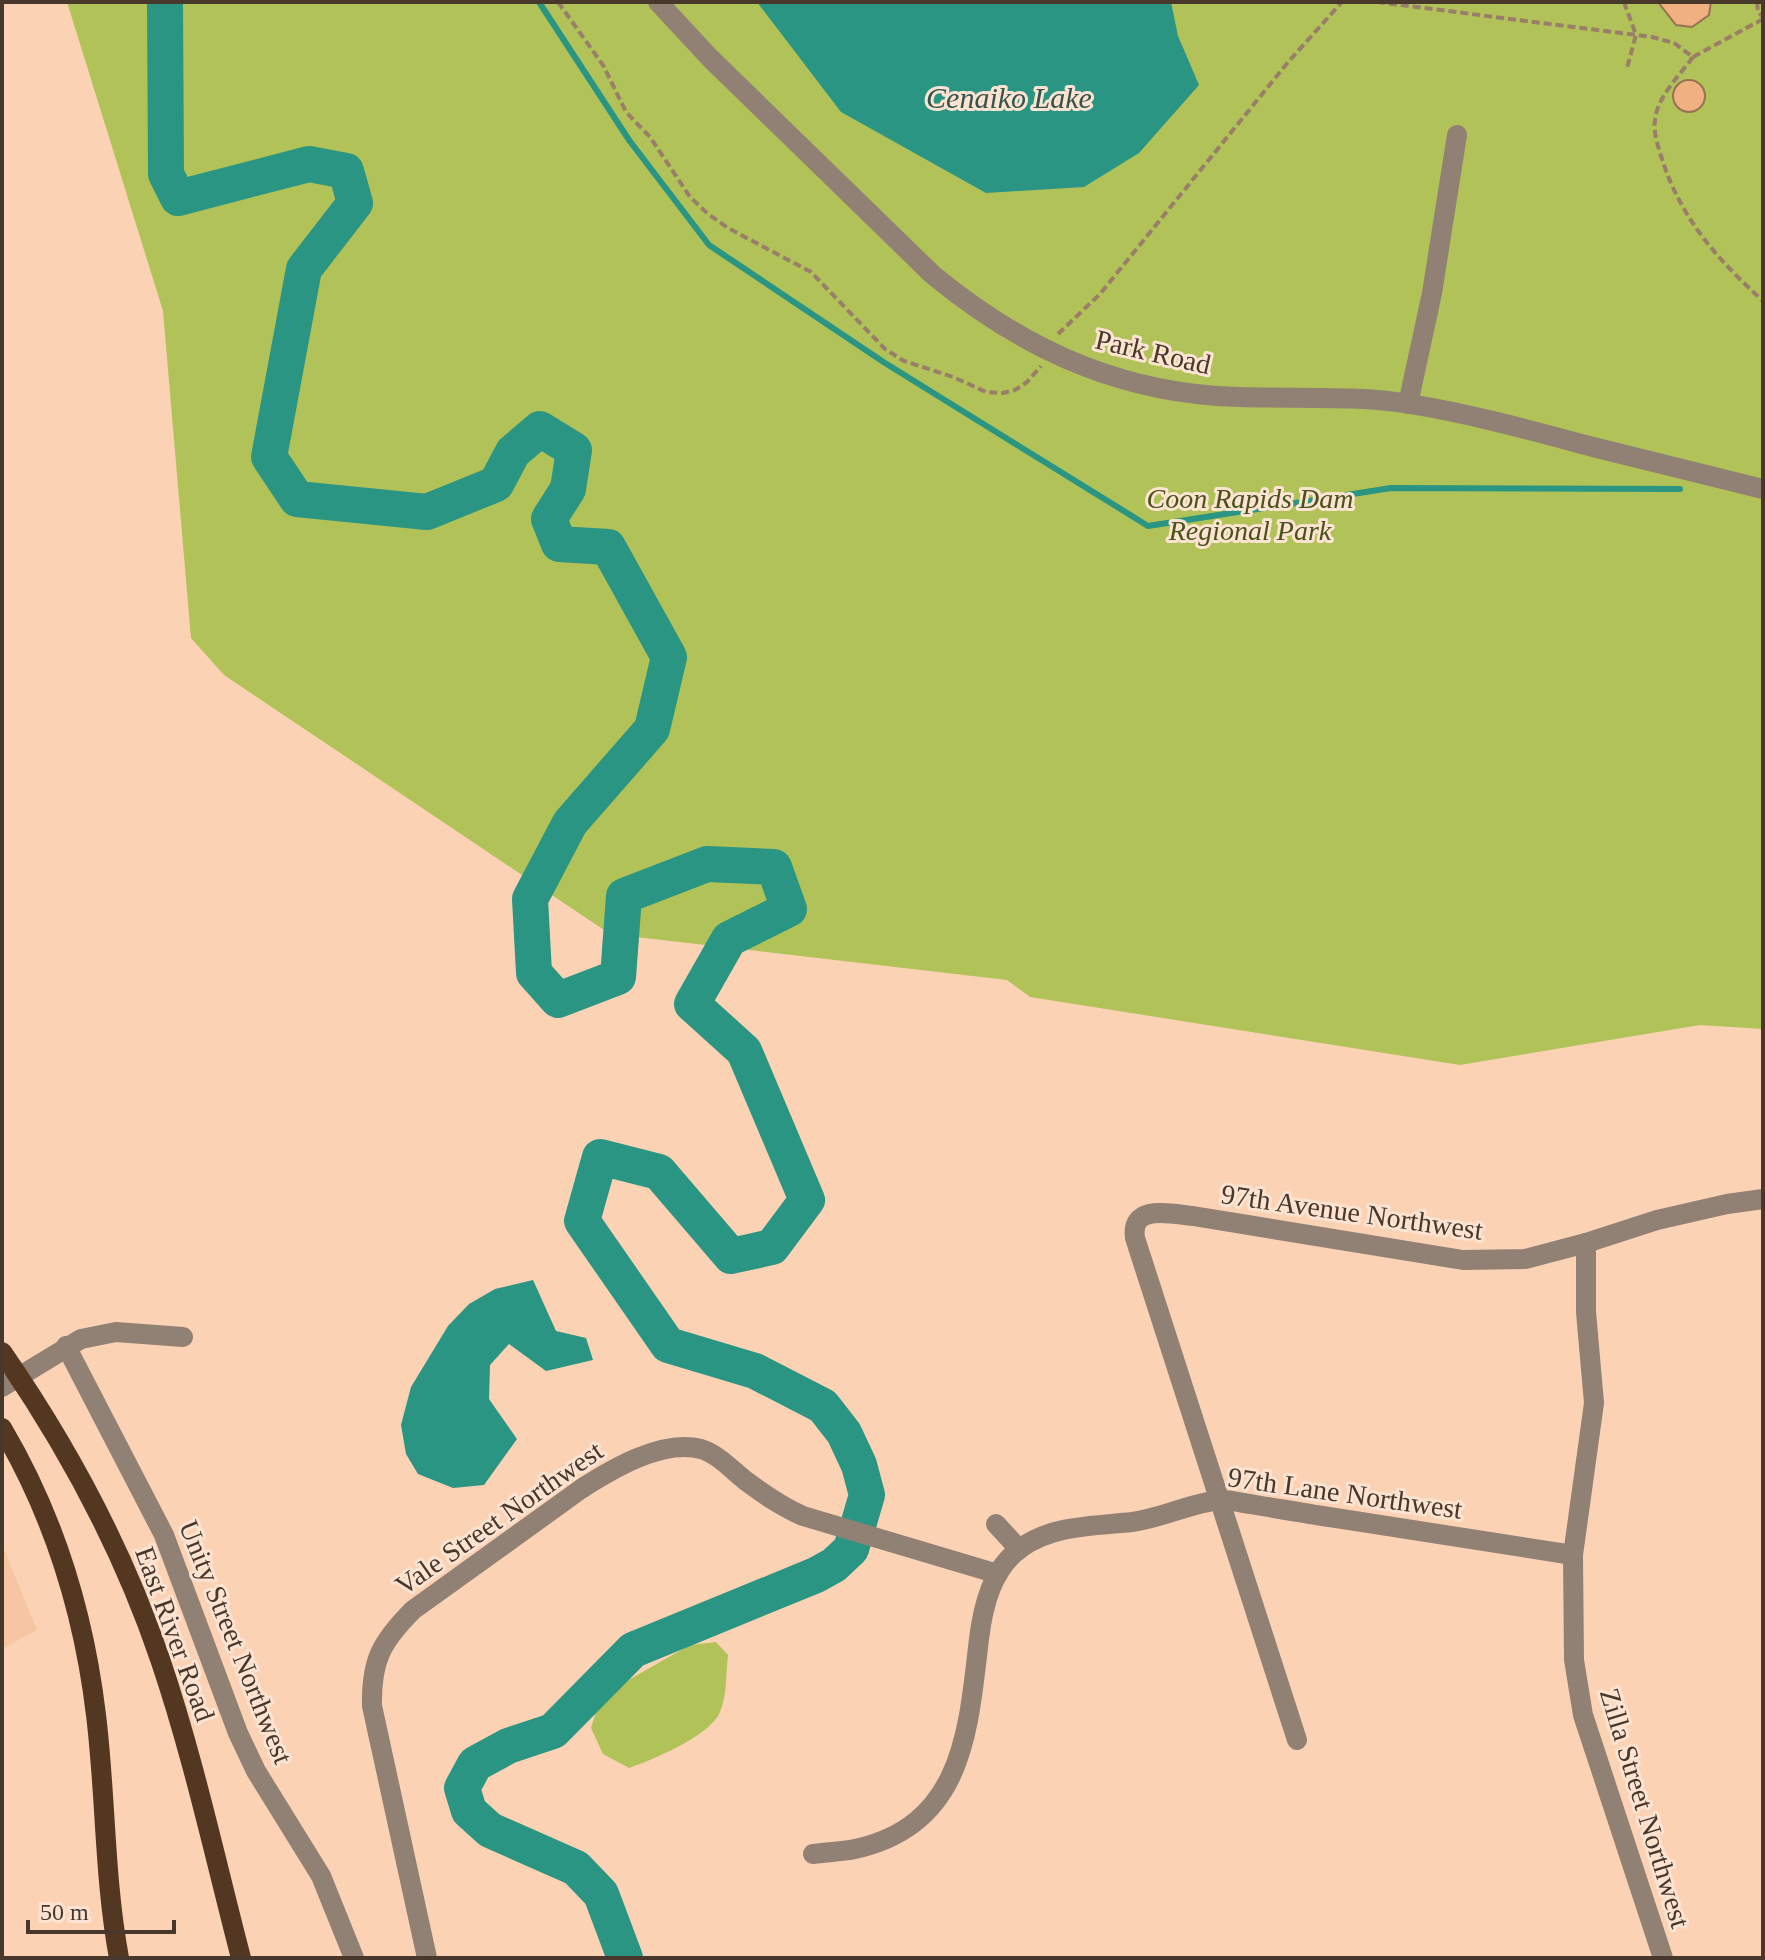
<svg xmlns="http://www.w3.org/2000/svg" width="1765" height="1960" viewBox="0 0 1765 1960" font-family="Georgia,serif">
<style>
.built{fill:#f6c6a3}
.green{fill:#b0c258}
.water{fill:#2a9582}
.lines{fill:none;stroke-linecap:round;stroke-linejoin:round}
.stream{stroke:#2a9582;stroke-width:6}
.river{stroke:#2a9582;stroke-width:36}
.building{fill:#f0b07f;stroke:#967155;stroke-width:2}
.path{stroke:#9a7e6a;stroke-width:4;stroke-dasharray:8 4;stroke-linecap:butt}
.minor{stroke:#918074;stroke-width:20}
.major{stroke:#533721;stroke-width:20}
.labels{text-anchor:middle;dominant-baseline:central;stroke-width:6;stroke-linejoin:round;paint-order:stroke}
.street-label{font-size:28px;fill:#48372b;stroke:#fde3d1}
.park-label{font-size:28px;font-style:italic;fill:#49521b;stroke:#fde3d1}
.water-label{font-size:30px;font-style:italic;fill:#34544c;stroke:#fde3d1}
</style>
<rect width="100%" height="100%" fill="#fcd2b4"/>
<polygon class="built" points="2,1545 37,1630 2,1649"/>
<g class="green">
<polygon points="67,2 1763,2 1763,1029 1700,1025 1460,1065 1030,997 1007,980 610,934 224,675 191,638 163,311"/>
<path d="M 716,1642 L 728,1655 C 726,1672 727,1696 720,1712 C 710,1736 652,1760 629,1768 L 603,1754 L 591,1728 L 598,1706 L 618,1686 L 690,1645 Z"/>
</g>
<g class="water">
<polygon points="757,2 1171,2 1178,36 1199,85 1139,153 1084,187 986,193 841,112"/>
<polygon points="533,1280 556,1331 586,1338 593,1360 546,1371 509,1344 490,1365 489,1399 517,1439 484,1485 453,1488 418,1474 406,1454 401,1425 411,1387 448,1326 469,1304 495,1289"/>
</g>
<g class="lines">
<polyline class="stream" points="539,2 629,140 709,245 885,363 1148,526 1391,488 1680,489"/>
<polyline class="river" points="165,2 166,174 178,198 309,164 346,171 355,203 304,269 269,457 297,499 427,512 496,484 513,452 540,429 574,450 568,489 549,519 559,544 608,547 669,657 652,729 570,823 530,899 534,973 558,1000 618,977 624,896 707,864 774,867 789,909 729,939 692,1004 744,1051 807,1200 772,1247 731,1256 659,1172 600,1157 582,1221 668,1345 755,1371 823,1406 844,1433 859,1465 867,1495 851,1549 834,1565 816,1575 633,1650 553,1731 508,1746 475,1764 462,1788 469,1811 490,1830 576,1868 601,1894 625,1958"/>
</g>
<g class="building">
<polygon points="1658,2 1711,2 1709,15 1692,27 1676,25"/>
<circle cx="1689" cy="96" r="16"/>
</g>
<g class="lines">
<g class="path">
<polyline points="558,2 603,65 626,112 650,137 690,197 708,214 728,228 811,272 885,349 904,361 953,377 986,392 1003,393 1015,390 1027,382 1041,366"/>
<path d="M 1377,2 L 1652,37 L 1674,43 L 1693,57 C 1680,75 1657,97 1655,120 C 1653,134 1659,149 1663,162 C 1682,220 1719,261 1763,301"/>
<polyline points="1624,2 1636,35 1627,68"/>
<polyline points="1757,2 1758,12 1763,17"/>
<polyline points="1693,57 1763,19"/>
<polyline points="1058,334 1100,294 1289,61 1342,2"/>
</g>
<g class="minor">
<path d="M 658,2 L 710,58 L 933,275 C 1017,344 1107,388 1217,396 C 1279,400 1350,394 1410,404 C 1472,414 1533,431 1593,447 C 1650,461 1706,475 1763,489"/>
<polyline points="1408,404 1432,293 1457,135"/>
<polyline points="1586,1243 1586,1312 1594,1403 1573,1555 1574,1660 1583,1715 1663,1958"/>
<polyline points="66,1346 164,1535 238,1733 256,1771 321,1876 354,1958"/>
<polyline points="2,1387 81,1339 116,1332 183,1337"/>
<polyline points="996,1524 1019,1549"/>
<path d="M 1297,1740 L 1135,1238 C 1130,1203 1172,1214 1193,1216 L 1463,1260 L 1525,1259 L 1586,1243 L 1657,1220 L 1727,1204 L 1763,1199"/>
<path d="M 813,1854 C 826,1852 841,1852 855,1849 C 964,1825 968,1731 979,1639 C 983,1606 992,1568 1021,1548 C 1052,1525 1095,1526 1132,1522 C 1162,1518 1191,1503 1220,1500 C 1229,1499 1241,1503 1250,1504 C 1272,1508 1294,1511 1316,1515 C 1402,1528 1488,1542 1573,1555"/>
<path d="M 427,1958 L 372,1706 C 371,1661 381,1642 413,1610 L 581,1489 C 612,1469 662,1439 701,1449 C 718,1454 733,1471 746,1481 C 765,1495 782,1507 803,1516 L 998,1574"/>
</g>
<g class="major">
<path d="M 2,1352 C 67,1446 123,1550 160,1659 C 193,1756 215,1858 241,1958"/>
<path d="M 2,1428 C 54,1516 84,1614 96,1715 C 106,1796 104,1877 119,1958"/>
</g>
</g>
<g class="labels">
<g class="street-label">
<text transform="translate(1153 352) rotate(13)">Park Road</text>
<text transform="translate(1352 1212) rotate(8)">97th Avenue Northwest</text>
<text transform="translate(1345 1493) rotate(8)">97th Lane Northwest</text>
<text transform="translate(499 1518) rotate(-35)">Vale Street Northwest</text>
<text transform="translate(175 1634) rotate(70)">East River Road</text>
<text transform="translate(236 1642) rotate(68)">Unity Street Northwest</text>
<text transform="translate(1645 1808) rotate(73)">Zilla Street Northwest</text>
</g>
<g class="park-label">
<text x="1250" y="498">Coon Rapids Dam<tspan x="1250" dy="32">Regional Park</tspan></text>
</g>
<g class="water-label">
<text x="1009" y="97">Cenaiko Lake</text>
</g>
</g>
<rect width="1765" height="1960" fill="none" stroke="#48372b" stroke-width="8"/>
<path d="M28 1920v12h146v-12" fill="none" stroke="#48372b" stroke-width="4"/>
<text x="40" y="1920" font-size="24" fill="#48372b" stroke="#fde3d1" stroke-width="6" paint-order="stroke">50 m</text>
</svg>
